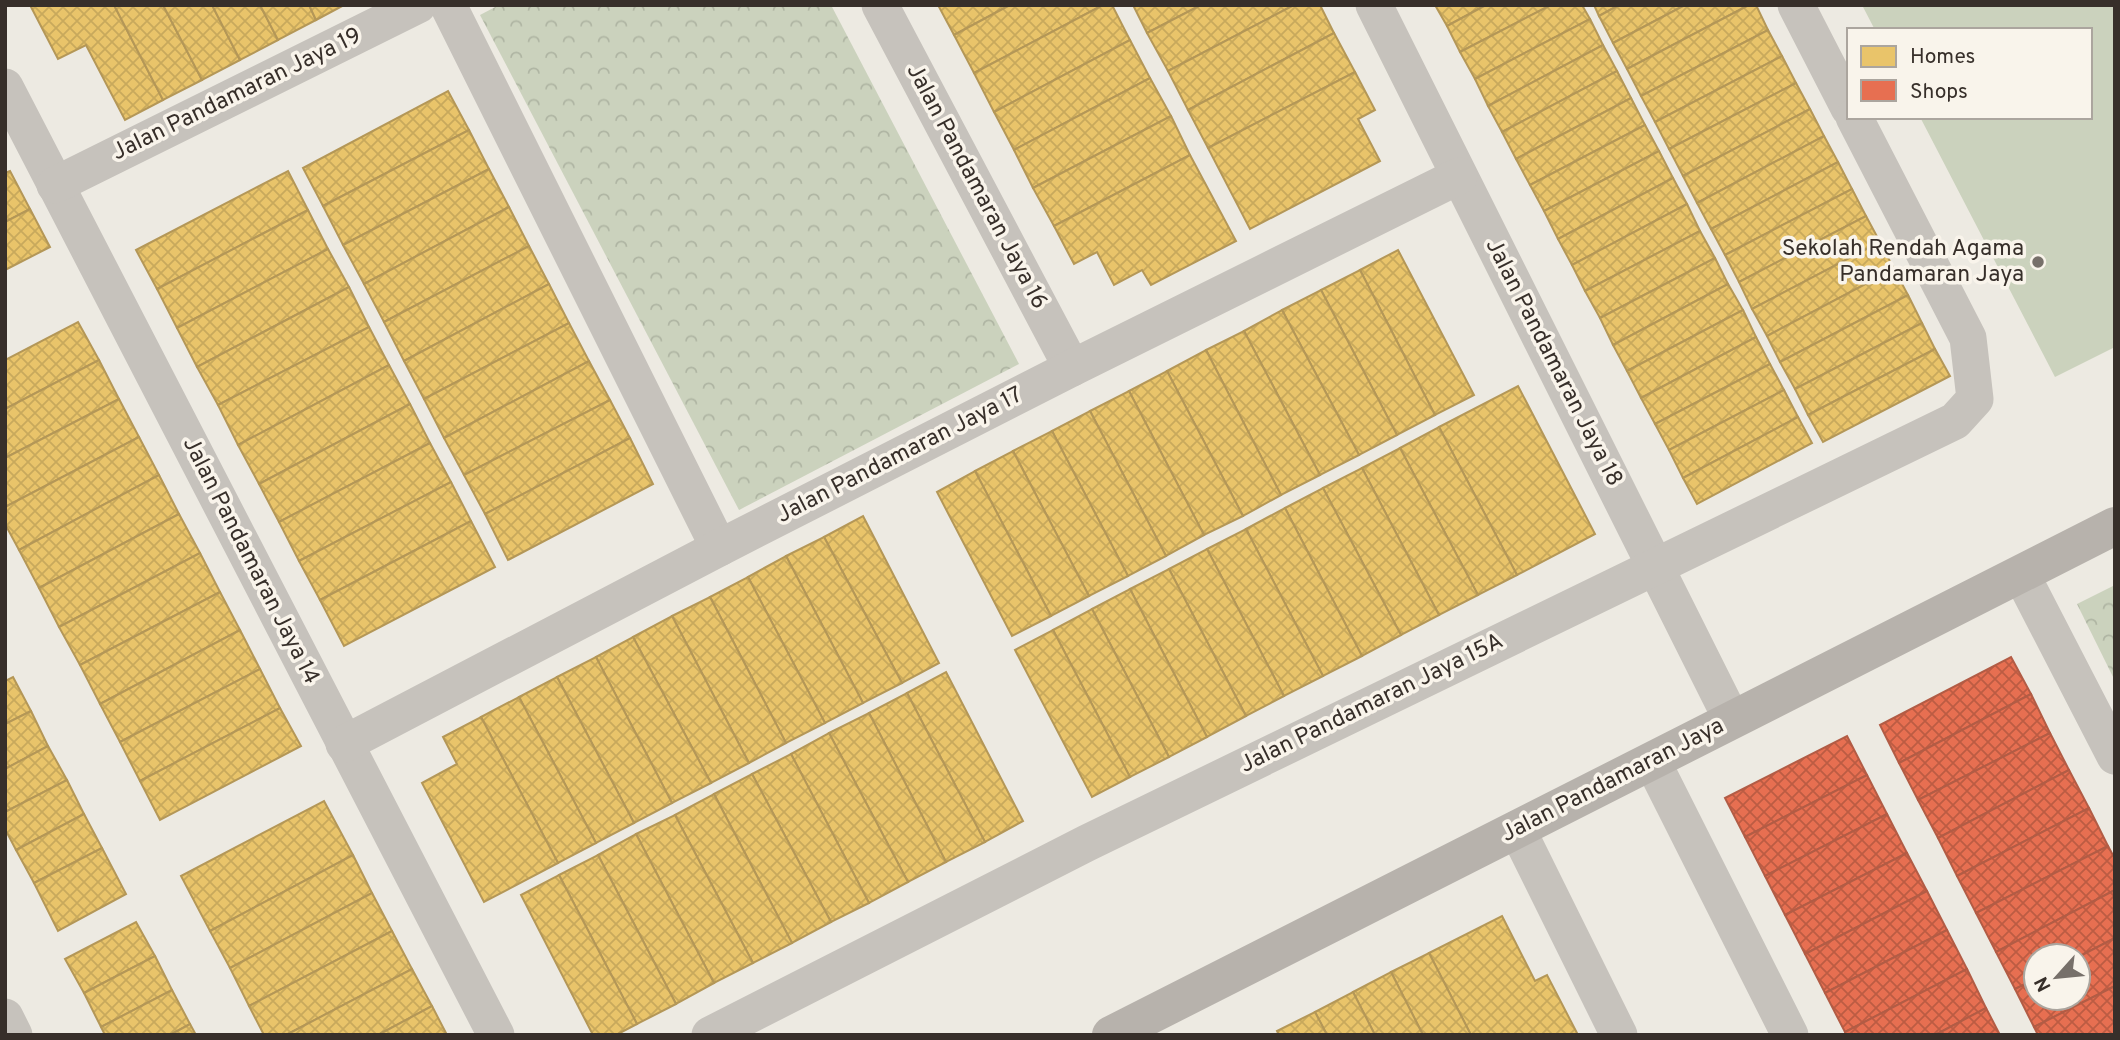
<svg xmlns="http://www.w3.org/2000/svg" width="2120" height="1040" viewBox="0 0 2120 1040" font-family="Overpass,sans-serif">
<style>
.grass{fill:#cbd2bd}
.forest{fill:url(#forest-crowns)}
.homes{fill:url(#homes-cross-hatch);stroke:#b49757;stroke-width:2}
.shops{fill:url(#shops-cross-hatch);stroke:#b25c45;stroke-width:2}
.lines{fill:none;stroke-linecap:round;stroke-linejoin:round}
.street{stroke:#c6c2bc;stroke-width:37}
.secondary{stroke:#b7b2ac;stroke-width:38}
.poi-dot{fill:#77706a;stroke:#f9f4eb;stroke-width:2.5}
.labels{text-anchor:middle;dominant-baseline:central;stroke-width:7;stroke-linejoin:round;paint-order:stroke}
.street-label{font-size:23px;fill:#372f2a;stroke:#f9f4eb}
.poi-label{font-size:23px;fill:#372f2a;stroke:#f9f4eb;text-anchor:end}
</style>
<defs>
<pattern id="forest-crowns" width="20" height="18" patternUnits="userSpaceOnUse" patternTransform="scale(1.75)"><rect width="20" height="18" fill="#cbd2bd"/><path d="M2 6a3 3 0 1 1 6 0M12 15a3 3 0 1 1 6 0" fill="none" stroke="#afb5a3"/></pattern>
<pattern id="homes-cross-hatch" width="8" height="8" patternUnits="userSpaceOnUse" patternTransform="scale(1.75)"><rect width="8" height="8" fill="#e9c46a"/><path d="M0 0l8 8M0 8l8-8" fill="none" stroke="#c8a95c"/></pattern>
<pattern id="shops-cross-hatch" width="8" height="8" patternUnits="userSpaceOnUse" patternTransform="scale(1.75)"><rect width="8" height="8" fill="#e76f51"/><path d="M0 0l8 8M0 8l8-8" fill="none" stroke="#bc5c43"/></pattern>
</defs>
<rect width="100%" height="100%" fill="#edeae2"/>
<polygon class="grass" points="1862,5 2115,5 2115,347 2055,377 1920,117 2090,117 2090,30 1875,30"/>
<g class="forest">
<polygon points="499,5 831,5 1019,364 739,510 480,15"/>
<polygon points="2115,585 2115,681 2077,604"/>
</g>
<g class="homes">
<polygon points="30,5 114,5 163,100 125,120 86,45 58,59"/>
<polygon points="114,5 163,5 202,80 163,100"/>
<polygon points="163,5 212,5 240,60 202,80"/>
<polygon points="212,5 260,5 278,40 240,60"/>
<polygon points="260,5 309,5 316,20 278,40"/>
<polygon points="309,5 344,5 316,20"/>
<polygon points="938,5 1010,5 954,35"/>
<polygon points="1010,5 1103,5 974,73 954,35"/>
<polygon points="1103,5 1112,5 1130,40 994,112 974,73"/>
<polygon points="1133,5 1201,5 1147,33"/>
<polygon points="1201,5 1294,5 1168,71 1147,33"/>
<polygon points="1294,5 1320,5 1334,33 1188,110 1168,71"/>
<polygon points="1435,5 1486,5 1447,26"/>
<polygon points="1486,5 1551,5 1460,52 1447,26"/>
<polygon points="1551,5 1582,5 1590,19 1475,79 1460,52"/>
<polygon points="1594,5 1619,5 1599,16"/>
<polygon points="1619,5 1685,5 1613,43 1599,16"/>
<polygon points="1685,5 1749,5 1627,69 1613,43"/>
<polygon points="1749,5 1756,5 1768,30 1641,96 1627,69"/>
<polygon points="1590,19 1603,45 1488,106 1475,79"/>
<polygon points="1768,30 1782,56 1655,122 1641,96"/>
<polygon points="1334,33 1355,72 1208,148 1188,110"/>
<polygon points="1130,40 1150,78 1014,150 994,112"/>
<polygon points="1603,45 1617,71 1502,132 1488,106"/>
<polygon points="1782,56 1796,83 1669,149 1655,122"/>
<polygon points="1617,71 1631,98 1516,159 1502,132"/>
<polygon points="1355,72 1375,110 1358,119 1380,161 1250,229 1208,148"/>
<polygon points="1150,78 1171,116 1033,188 1014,150"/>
<polygon points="1796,83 1810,109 1683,176 1669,149"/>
<polygon points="448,91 469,130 323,206 303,168"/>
<polygon points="1631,98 1645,125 1530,185 1516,159"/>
<polygon points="1810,109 1824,136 1697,203 1683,176"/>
<polygon points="1171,116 1190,155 1054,226 1033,188"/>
<polygon points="1645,125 1659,151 1544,211 1530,185"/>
<polygon points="469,130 489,169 343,245 323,206"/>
<polygon points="1824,136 1838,162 1711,229 1697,203"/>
<polygon points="1659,151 1673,178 1558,239 1544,211"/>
<polygon points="1190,155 1236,241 1151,285 1142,270 1114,285 1097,252 1074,264 1054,226"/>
<polygon points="1838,162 1852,189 1725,255 1711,229"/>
<polygon points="489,169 509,207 364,284 343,245"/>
<polygon points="10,171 30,209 5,222 5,173"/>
<polygon points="288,171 308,210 157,289 136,250"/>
<polygon points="1673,178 1687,204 1572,265 1558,239"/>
<polygon points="1852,189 1866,216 1739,282 1725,255"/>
<polygon points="1687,204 1700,231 1585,291 1572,265"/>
<polygon points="509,207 529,246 384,322 364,284"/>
<polygon points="30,209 50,247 5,270 5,222"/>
<polygon points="308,210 328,249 177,328 157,289"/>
<polygon points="1866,216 1880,242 1752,309 1739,282"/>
<polygon points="1700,231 1715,258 1600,318 1585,291"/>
<polygon points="1880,242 1894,269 1767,336 1752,309"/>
<polygon points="529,246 549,284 404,361 384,322"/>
<polygon points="328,249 349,287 197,367 177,328"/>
<polygon points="1398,250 1474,395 1435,415 1360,270"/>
<polygon points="1715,258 1728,284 1613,345 1600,318"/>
<polygon points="1894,269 1908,295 1780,362 1767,336"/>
<polygon points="1360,270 1435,415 1397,435 1321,290"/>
<polygon points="549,284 569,323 424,399 404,361"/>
<polygon points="1728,284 1743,310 1627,371 1613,345"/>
<polygon points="349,287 369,327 218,405 197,367"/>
<polygon points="1321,290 1397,435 1359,455 1282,310"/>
<polygon points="1908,295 1922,323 1795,389 1780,362"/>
<polygon points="1282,310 1359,455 1320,475 1244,331"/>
<polygon points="1743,310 1756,337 1641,398 1627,371"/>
<polygon points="78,322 99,360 5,409 5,360"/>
<polygon points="569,323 589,361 444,438 424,399"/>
<polygon points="1922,323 1935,349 1808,415 1795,389"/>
<polygon points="369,327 389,365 238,445 218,405"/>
<polygon points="1244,331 1320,475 1281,495 1206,350"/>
<polygon points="1756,337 1770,364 1655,424 1641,398"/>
<polygon points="1935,349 1950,376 1823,442 1808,415"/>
<polygon points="1206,350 1281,495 1243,516 1167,371"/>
<polygon points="99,360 119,399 5,458 5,409"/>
<polygon points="589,361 610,400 464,475 444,438"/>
<polygon points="1770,364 1784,390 1669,450 1655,424"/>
<polygon points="389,365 410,404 259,484 238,445"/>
<polygon points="1167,371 1243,516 1204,535 1129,391"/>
<polygon points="1518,386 1595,534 1517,575 1439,427"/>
<polygon points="1784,390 1798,417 1683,478 1669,450"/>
<polygon points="1129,391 1204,535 1166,556 1090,411"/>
<polygon points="119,399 139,437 5,507 5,458"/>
<polygon points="610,400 630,438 485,514 464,475"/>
<polygon points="410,404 430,443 279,522 259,484"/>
<polygon points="1090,411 1166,556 1128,576 1052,431"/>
<polygon points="1798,417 1812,443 1697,504 1683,478"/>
<polygon points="1439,427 1517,575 1478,595 1400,448"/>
<polygon points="1052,431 1128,576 1089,596 1013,451"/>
<polygon points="139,437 159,475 19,550 5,524 5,507"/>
<polygon points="630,438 653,484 508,560 485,514"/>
<polygon points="430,443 451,482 299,561 279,522"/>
<polygon points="1400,448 1478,595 1439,615 1362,468"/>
<polygon points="1013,451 1089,596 1051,616 975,471"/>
<polygon points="1362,468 1439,615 1401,635 1323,488"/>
<polygon points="975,471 1051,616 1012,636 937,492"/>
<polygon points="159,475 179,514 39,588 19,550"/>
<polygon points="451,482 471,521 320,600 299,561"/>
<polygon points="1323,488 1401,635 1362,656 1285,508"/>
<polygon points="1285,508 1362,656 1323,676 1246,529"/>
<polygon points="179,514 200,553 59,627 39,588"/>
<polygon points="863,516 939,663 902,683 824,537"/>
<polygon points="471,521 495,567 344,646 320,600"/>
<polygon points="1246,529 1323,676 1284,696 1207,549"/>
<polygon points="824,537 902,683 863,703 786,556"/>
<polygon points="1207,549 1284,696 1246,716 1169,569"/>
<polygon points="200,553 220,592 80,665 59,627"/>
<polygon points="786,556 863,703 825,723 748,577"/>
<polygon points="1169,569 1246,716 1207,737 1130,589"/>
<polygon points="748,577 825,723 786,743 710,597"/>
<polygon points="1130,589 1207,737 1169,757 1092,609"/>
<polygon points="220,592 240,630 100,704 80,665"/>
<polygon points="710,597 786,743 749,763 672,616"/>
<polygon points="1092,609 1169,757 1130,777 1053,630"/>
<polygon points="672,616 749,763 711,783 633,637"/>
<polygon points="240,630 260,669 120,742 100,704"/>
<polygon points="1053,630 1130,777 1092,797 1015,650"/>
<polygon points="633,637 711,783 672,803 596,657"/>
<polygon points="596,657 672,803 634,823 557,677"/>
<polygon points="260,669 280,708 140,781 120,742"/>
<polygon points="946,672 1023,821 985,842 907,693"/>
<polygon points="13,677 31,711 5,724 5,681"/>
<polygon points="557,677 634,823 596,843 519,697"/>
<polygon points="907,693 985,842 946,862 869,713"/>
<polygon points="519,697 596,843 558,863 481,717"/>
<polygon points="280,708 301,746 160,820 140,781"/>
<polygon points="31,711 48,746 5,769 5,724"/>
<polygon points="869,713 946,862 908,882 829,733"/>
<polygon points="481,717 558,863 484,902 422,783 457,764 443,737"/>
<polygon points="829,733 908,882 869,903 791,754"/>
<polygon points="48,746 67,780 5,812 5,769"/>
<polygon points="791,754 869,903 831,922 752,774"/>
<polygon points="752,774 831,922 792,943 714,794"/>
<polygon points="67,780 84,814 16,850 5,829 5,812"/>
<polygon points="714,794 792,943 753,963 675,815"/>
<polygon points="324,801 353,855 210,931 181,876"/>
<polygon points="84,814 102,848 34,883 16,850"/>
<polygon points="675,815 753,963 714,983 636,834"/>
<polygon points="636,834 714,983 676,1004 598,855"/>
<polygon points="102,848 126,894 58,931 34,883"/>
<polygon points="353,855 372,893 230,968 210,931"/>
<polygon points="598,855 676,1004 637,1024 559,875"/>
<polygon points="559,875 637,1024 616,1035 593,1035 521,895"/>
<polygon points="372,893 392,931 249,1006 230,968"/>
<polygon points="1502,916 1535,981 1547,975 1578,1035 1471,1035 1429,953"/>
<polygon points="136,922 155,956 84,993 65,959"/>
<polygon points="392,931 412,969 286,1035 264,1035 249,1006"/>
<polygon points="1429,953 1471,1035 1423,1035 1391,972"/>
<polygon points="155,956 172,990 101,1027 84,993"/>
<polygon points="412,969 432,1006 378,1035 286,1035"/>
<polygon points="1391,972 1423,1035 1375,1035 1353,992"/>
<polygon points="172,990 190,1024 170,1035 105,1035 101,1027"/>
<polygon points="1353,992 1375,1035 1327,1035 1315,1012"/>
<polygon points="432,1006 447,1035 378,1035"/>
<polygon points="1315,1012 1327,1035 1279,1035 1277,1031"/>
<polygon points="190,1024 196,1035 170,1035"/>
</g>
<g class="shops">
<polygon points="2011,657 2031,694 1899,763 1880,725"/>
<polygon points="2031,694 2050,733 1918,800 1899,763"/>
<polygon points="2050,733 2069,770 1938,838 1918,800"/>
<polygon points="1847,736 1867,775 1745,837 1725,798"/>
<polygon points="2069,770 2089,808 1957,876 1938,838"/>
<polygon points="1867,775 1887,814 1765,876 1745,837"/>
<polygon points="2089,808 2108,846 1976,913 1957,876"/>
<polygon points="1887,814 1907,853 1785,915 1765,876"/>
<polygon points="2108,846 2115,859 2115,890 1996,952 1976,913"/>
<polygon points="1907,853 1927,891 1805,954 1785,915"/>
<polygon points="2115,890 2115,938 2078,957 2036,956 2036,979 2015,989 1996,952"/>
<polygon points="1927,891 1947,930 1825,993 1805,954"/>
<polygon points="1947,930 1967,969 1845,1032 1825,993"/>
<polygon points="2115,938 2115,986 2034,1027 2015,989 2036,979 2036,998 2078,998 2078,957"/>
<polygon points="1967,969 1986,1008 1935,1035 1846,1035 1845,1032"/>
<polygon points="2115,986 2115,1034 2038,1035 2034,1027"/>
<polygon points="1986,1008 2000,1035 1935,1035"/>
</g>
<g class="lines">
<g class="street">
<polyline points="448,5 719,548"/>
<polyline points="880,5 1072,368"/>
<polyline points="1374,5 1732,720"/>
<polyline points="1796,5 1849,108"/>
<polyline points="5,87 496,1035"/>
<polyline points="55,185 418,5"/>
<polyline points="2021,574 2115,756"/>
<polyline points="344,744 719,548 1072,368 1459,176"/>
<polyline points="1652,761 1790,1035"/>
<polyline points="1517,829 1619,1035"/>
<polyline points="5,1017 14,1035"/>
<polyline points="710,1035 1087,843 1955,421 1975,399 1968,338 1854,117"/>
</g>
<polyline class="secondary" points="1111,1035 2115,526"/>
</g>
<circle class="poi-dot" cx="2038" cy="262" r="7"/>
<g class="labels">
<g class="street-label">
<text transform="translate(237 95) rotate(-26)">Jalan Pandamaran Jaya 19</text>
<text transform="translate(976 187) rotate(62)">Jalan Pandamaran Jaya 16</text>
<text transform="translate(1553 363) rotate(63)">Jalan Pandamaran Jaya 18</text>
<text transform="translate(900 456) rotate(-27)">Jalan Pandamaran Jaya 17</text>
<text transform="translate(250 561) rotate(63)">Jalan Pandamaran Jaya 14</text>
<text transform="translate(1372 704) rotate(-26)">Jalan Pandamaran Jaya 15A</text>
<text transform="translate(1613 781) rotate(-27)">Jalan Pandamaran Jaya</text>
</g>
<g class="poi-label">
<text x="2024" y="249">Sekolah Rendah Agama<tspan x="2024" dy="26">Pandamaran Jaya</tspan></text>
</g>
</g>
<rect width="2120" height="1040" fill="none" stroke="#372f2a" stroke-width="14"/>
<rect x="1847" y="28" width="245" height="91" fill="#f9f4eb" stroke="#aba59e" stroke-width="2"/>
<rect x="1861" y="46" width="35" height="21" fill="#e9c46a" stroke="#aba59e" stroke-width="2"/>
<text x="1910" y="63" font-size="21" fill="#372f2a">Homes</text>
<rect x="1861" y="80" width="35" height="21" fill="#e76f51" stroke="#aba59e" stroke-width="2"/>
<text x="1910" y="98" font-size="21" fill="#372f2a">Shops</text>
<g transform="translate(2057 977) rotate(243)"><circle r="33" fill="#f9f4eb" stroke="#aba59e" stroke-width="2"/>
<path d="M0-5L12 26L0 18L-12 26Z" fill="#77706a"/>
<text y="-10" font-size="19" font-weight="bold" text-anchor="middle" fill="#372f2a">N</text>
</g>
</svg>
